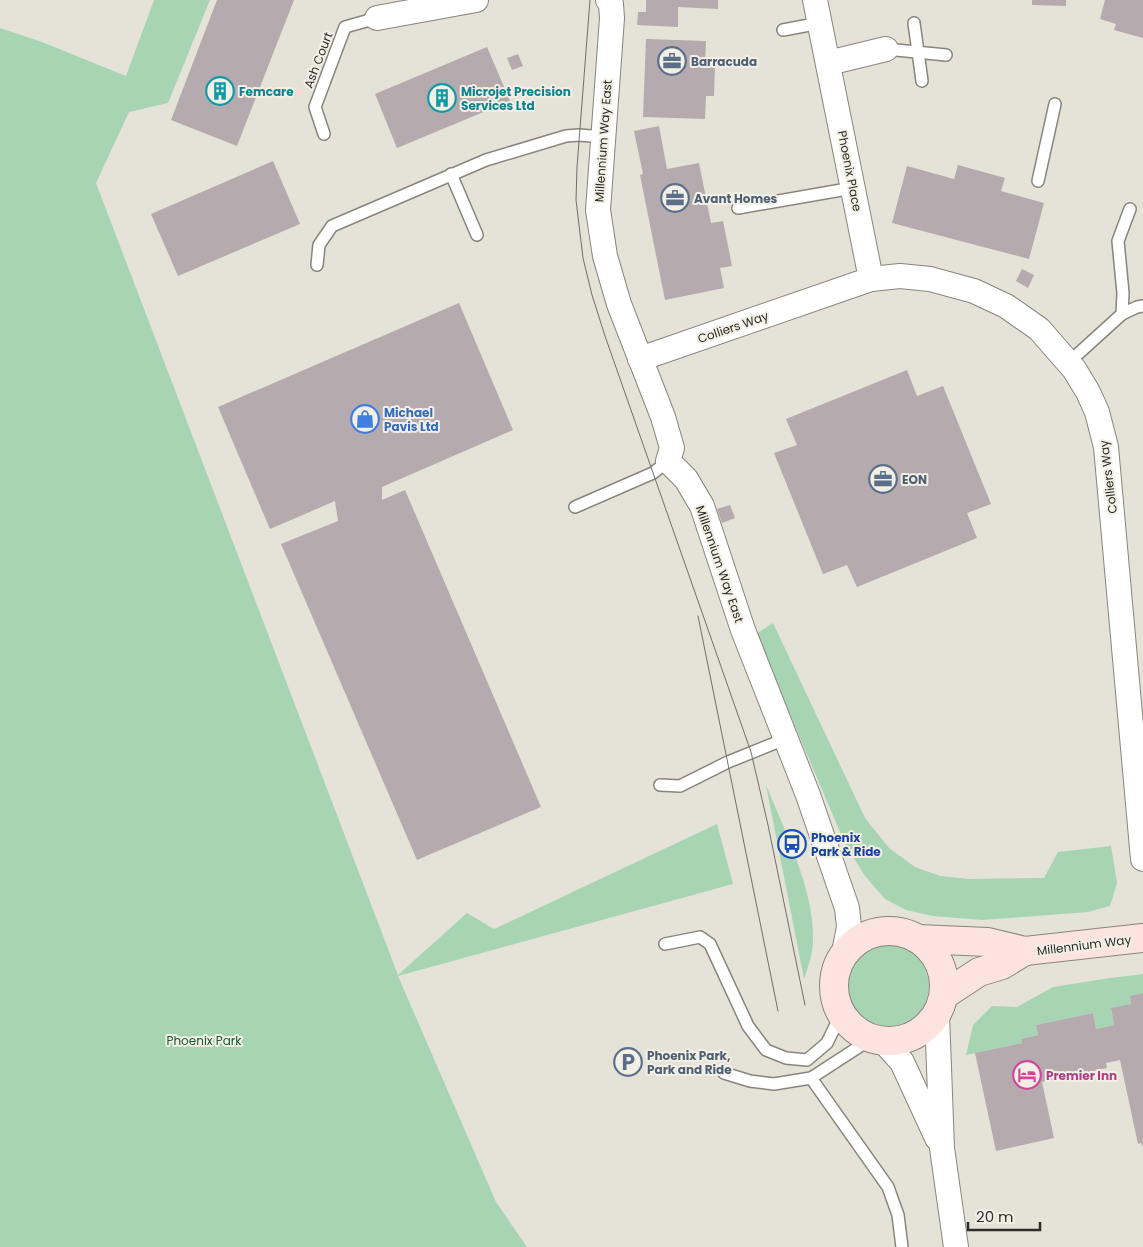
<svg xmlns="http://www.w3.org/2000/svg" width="1143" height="1247" viewBox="0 0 1143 1247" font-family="Poppins,sans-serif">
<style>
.green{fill:#a7d5b4}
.building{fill:#b5aaae}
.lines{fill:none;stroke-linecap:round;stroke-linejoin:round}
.lane-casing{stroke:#88857c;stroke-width:14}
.street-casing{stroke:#88857c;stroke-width:26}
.secondary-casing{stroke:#88857c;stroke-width:30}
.lane{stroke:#fff;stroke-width:11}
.street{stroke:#fff;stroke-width:24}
.secondary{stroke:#fde3e0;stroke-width:28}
.tram{stroke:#706f69;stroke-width:1}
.labels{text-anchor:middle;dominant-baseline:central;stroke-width:4;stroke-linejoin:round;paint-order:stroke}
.street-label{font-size:12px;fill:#2d2c29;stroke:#f2efe5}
.service-label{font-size:12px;font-weight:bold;fill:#4e5e75;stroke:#f2efe5;text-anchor:start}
.culture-label{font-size:12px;font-weight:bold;fill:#0d838f;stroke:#f2efe5;text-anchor:start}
.shop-label{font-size:12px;font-weight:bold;fill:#366cbe;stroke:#f2efe5;text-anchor:start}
.transit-label{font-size:12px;font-weight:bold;fill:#164399;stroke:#f2efe5;text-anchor:start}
.park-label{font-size:12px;fill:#165731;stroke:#f2efe5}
.hotel-label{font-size:12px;font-weight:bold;fill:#b23c85;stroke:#f2efe5;text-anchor:start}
</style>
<rect width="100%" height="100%" fill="#e5e2d8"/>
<g class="green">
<polygon points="154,0 210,0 168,103 129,112 96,183 398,975 467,913 494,929 717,824 733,884 398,976 496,1202 527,1247 0,1247 0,28 42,42 126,76"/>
<polygon points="773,623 865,818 889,848 915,867 940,876 969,879 1044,878 1058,852 1111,846 1117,883 1110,906 1088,912 983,920 933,916 906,910 885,899 865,876 846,846 756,634"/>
<path d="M 766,785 C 784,829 814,890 813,938 C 813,953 809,965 804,979 Z"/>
<circle cx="888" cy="986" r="41"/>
<polygon points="1143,974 1143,993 1130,996 1131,1004 1111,1009 1114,1025 1096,1029 1093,1013 1036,1025 1038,1035 1021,1039 1022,1043 966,1055 973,1025 992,1006 1017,1007 1053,987 1110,978"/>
</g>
<g class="building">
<polygon points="217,0 294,0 237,146 171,120"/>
<polygon points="646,0 718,0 718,9 678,7 678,27 637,25 638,12 646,12"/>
<polygon points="1032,0 1066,0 1066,6 1032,5"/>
<polygon points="1105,0 1143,0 1143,38 1114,30 1116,24 1100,19"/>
<polygon points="646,39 706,41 705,64 715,64 714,96 706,96 705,119 643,117"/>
<polygon points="487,47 510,101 397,148 375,94"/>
<polygon points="518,54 523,66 512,70 507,58"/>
<polygon points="659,126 667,169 699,163 711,223 723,221 732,266 720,268 724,288 665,300 640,175 643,174 634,131"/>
<polygon points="273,161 300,224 178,276 151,214"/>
<polygon points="958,165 1005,178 1001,191 1044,203 1029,259 892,223 907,166 954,179"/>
<polygon points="1022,269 1034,275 1028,288 1016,281"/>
<polygon points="459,303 513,430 382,487 382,500 405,490 541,807 417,860 281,544 338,521 335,501 270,529 218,407"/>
<polygon points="907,370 917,396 943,386 991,504 967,513 977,538 857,587 847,565 823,574 774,453 797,445 786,419"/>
<polygon points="730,505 735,518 722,523 717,509"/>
<polygon points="1143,993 1143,1147 1141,1143 1138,1144 1120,1060 1106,1063 1107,1068 1042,1082 1054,1138 996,1151 975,1053 1022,1043 1021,1039 1038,1035 1036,1025 1093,1013 1096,1029 1114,1025 1111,1008 1131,1004 1130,996"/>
</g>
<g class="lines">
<defs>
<g id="lane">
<polyline points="914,23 922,81"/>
<polyline points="783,30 820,23"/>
<polyline points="886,49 946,55"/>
<polyline points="324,134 315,107 345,27 377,18"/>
<polyline points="451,174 477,235"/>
<polyline points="1038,181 1055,104"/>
<polyline points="738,208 853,188"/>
<polyline points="317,265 319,245 332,226 486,160 566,136 579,135 603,137"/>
<polyline points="1122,314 1137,307 1143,306"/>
<polyline points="1068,363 1122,314 1123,293 1118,241 1130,209"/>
<polyline points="575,507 653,473 668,461"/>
<polyline points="660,785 680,786 728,762 785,739"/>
<polyline points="665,944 700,937 710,944 748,1026 766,1050 786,1058 807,1060 827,1043 841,1014"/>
<polyline points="871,1039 811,1078 888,1187 898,1215 902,1247"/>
<polyline points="724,1073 750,1081 774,1084 811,1078"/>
</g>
<g id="street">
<polyline points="608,0 611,4 612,18 598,210 605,256 619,304 663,417 672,448 668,461 686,479 702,506 743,630 808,795 847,908 849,927 844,953"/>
<polyline points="815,0 871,279"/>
<polyline points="377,18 476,0"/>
<polyline points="828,63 886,49"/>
<polyline points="640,359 871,279 900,276 930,279 974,291 1006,306 1039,329 1074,369 1088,392 1097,412 1106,447 1143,859"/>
<polyline points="937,1014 942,1148 956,1247"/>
<polyline points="884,1042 902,1062 937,1138"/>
</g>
<g id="secondary">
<circle cx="889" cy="986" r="55"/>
<polyline points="918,939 988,942 1025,951 1143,938"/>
<polyline points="944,995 979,972 1002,965 1025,951"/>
</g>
</defs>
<use href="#lane" class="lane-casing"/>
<use href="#street" class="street-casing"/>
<use href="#secondary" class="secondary-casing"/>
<use href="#lane" class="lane"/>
<use href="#street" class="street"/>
<use href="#secondary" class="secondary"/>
<g class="tram">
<polyline points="590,0 577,167 576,200 583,258 592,295 605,336 751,752 768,825 805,1005"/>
<polyline points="698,616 778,1011"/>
</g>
</g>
<defs>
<symbol id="office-ring" viewBox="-11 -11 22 22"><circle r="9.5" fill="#f2efe5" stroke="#5c6f8a" stroke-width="1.5"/><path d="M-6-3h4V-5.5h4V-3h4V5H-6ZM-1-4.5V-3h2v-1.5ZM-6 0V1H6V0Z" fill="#5c6f8a"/></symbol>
<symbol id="building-ring" viewBox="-11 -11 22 22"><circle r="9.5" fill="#f2efe5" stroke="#0f9aa8" stroke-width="1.5"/><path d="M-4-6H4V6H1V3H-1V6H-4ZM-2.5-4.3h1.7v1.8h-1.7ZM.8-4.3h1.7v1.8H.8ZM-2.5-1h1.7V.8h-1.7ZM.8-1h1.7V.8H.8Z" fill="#0f9aa8"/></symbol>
<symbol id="shop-ring" viewBox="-11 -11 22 22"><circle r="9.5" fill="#f2efe5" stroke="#3f7fe0" stroke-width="1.5"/><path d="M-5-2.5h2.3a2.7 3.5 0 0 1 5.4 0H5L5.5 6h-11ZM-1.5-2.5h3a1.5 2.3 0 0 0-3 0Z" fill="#3f7fe0"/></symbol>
<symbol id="bus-ring" viewBox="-11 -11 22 22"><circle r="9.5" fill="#f2efe5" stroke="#1a4fb4" stroke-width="1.5"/><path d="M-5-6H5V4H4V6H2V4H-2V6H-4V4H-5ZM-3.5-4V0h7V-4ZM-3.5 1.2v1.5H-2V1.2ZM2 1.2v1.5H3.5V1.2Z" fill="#1a4fb4"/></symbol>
<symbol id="parking-ring" viewBox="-11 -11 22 22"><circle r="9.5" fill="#f2efe5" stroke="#5c6f8a" stroke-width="1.5"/><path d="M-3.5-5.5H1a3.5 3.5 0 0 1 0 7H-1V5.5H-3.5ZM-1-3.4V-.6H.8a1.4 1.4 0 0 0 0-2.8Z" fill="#5c6f8a"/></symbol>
<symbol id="hotel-ring" viewBox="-11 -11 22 22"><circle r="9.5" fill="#f2efe5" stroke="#d1479c" stroke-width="1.5"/><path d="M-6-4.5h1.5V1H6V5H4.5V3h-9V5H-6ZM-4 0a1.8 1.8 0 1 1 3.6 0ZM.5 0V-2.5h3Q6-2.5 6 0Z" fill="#d1479c"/></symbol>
</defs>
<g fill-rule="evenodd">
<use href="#office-ring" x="656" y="45" width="32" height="32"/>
<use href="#building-ring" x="204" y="75" width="32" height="32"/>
<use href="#building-ring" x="426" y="82" width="32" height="32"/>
<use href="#office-ring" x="659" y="182" width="32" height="32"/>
<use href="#shop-ring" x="349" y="403" width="32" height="32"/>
<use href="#office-ring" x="867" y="463" width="32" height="32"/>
<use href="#bus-ring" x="776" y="828" width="32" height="32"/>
<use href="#parking-ring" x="612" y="1046" width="32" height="32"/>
<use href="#hotel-ring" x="1011" y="1059" width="32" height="32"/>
</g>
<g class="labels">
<g class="street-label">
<text transform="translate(318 60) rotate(-69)">Ash Court</text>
<text transform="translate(603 141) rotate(-86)">Millennium Way East</text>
<text transform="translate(850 171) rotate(79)">Phoenix Place</text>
<text transform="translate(733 327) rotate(-19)">Colliers Way</text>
<text transform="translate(1108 477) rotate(-97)">Colliers Way</text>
<text transform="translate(720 564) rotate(71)">Millennium Way East</text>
<text transform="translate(1084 945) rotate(-7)">Millennium Way</text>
</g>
<g class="service-label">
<text x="691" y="61">Barracuda</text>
<text x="694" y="198">Avant Homes</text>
<text x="902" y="479">EON</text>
<text x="647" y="1055">Phoenix Park,<tspan x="647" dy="14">Park and Ride</tspan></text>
</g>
<g class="culture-label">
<text x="239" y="91">Femcare</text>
<text x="461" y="91">Microjet Precision<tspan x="461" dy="14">Services Ltd</tspan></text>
</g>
<g class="shop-label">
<text x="384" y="412">Michael<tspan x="384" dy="14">Pavis Ltd</tspan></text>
</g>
<g class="transit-label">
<text x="811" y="837">Phoenix<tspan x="811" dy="14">Park &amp; Ride</tspan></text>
</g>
<g class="park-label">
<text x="204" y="1040">Phoenix Park</text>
</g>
<g class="hotel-label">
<text x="1046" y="1075">Premier Inn</text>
</g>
</g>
<path d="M968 1222v8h72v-8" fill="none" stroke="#2d2c29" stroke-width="2.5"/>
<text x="976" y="1222" font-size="15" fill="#2d2c29" stroke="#f2efe5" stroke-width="4" paint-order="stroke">20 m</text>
</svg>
